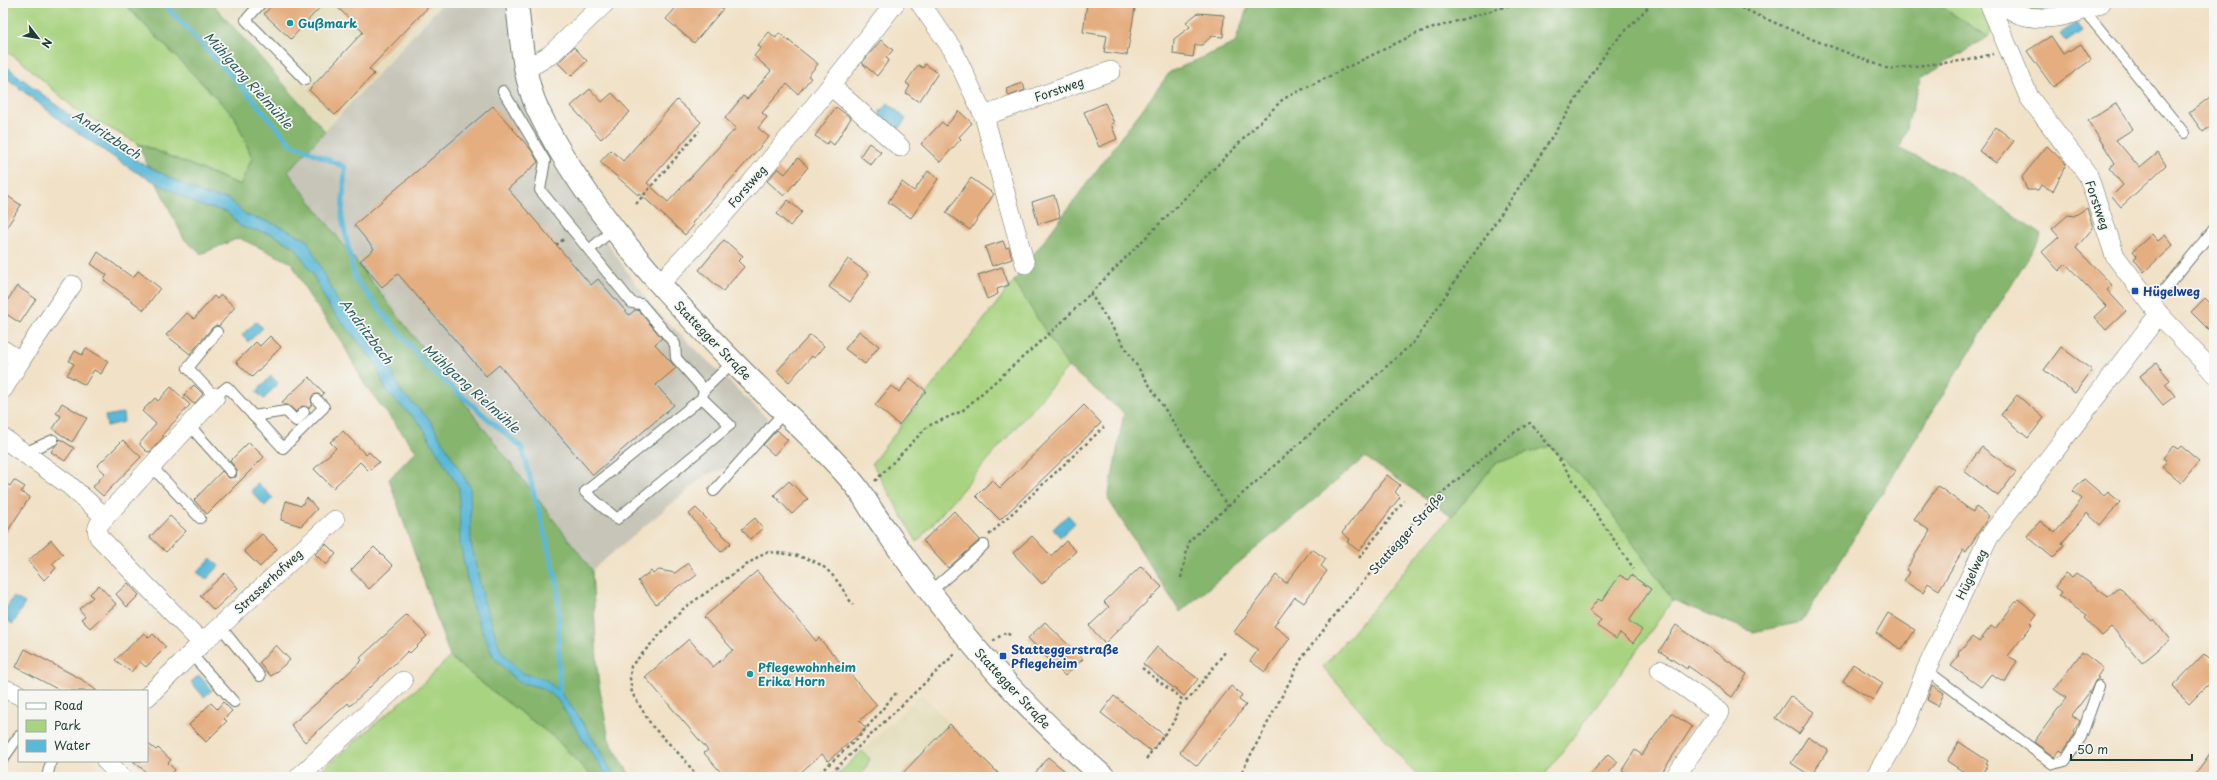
<svg xmlns="http://www.w3.org/2000/svg" width="2217" height="780" viewBox="0 0 2217 780" font-family="'Playpen Sans',sans-serif">
<style>
.built{fill:#e3dcba}
.industrial{fill:#c6c5b8}
.green{fill:#a8d380;stroke:#64885a}
.forest{fill:#86b56e;stroke:#527951}
.water{fill:#5ab8d8;stroke:#3c7a86}
.lines{fill:none;stroke-linecap:round;stroke-linejoin:round}
.stream{stroke:#5ab8d8;stroke-width:5}
.building{fill:#e5ae80}
.service-casing{stroke:#687667;stroke-width:12}
.minor-casing{stroke:#687667;stroke-width:20}
.secondary-casing{stroke:#687667;stroke-width:24}
.path{stroke:#687667;stroke-width:2.5;stroke-dasharray:3 3;stroke-linecap:butt}
.service{stroke:#fff;stroke-width:10}
.minor{stroke:#fff;stroke-width:19}
.secondary{stroke:#fff;stroke-width:22}
.culture-dot{fill:#0f9aa8;stroke:#f6f6f2;stroke-width:1.5}
.transit-dot{fill:#1a4fb4;stroke:#f6f6f2;stroke-width:1.5}
.labels{text-anchor:middle;dominant-baseline:central;stroke-width:3.5;stroke-linejoin:round;paint-order:stroke}
.culture-label{font-size:12px;font-weight:bold;fill:#0d838f;stroke:#f6f6f2;text-anchor:start}
.street-label{font-size:12px;fill:#1f3d34;stroke:#f6f6f2}
.transit-label{font-size:12px;font-weight:bold;fill:#164399;stroke:#f6f6f2;text-anchor:start}
.water-label{font-size:13px;font-style:italic;fill:#2e5c5d;stroke:#f6f6f2}
</style>
<rect width="100%" height="100%" fill="#f6f6f2"/>
<filter id="ink" filterUnits="userSpaceOnUse"><feTurbulence type="fractalNoise" baseFrequency=".025" numOctaves="2"/><feDisplacementMap in="SourceGraphic" scale="8" xChannelSelector="R" yChannelSelector="G"/><feConvolveMatrix kernelMatrix="1 2 1 2 8 2 1 2 1" color-interpolation-filters="sRGB"/></filter>
<filter id="wash" filterUnits="userSpaceOnUse"><feTurbulence type="fractalNoise" baseFrequency=".012" numOctaves="4" result="noise"/><feDisplacementMap in="SourceGraphic" scale="16" xChannelSelector="R" yChannelSelector="G"/><feGaussianBlur stdDeviation="0.9" result="paint"/><feColorMatrix in="noise" values="0 0 0 0 0 0 0 0 0 0 0 0 0 0 0 0 0 1.4 0 .05"/><feComposite in="paint" operator="in"/></filter>
<g filter="url(#wash)">
<rect width="100%" height="100%" fill="#f1e1c6"/>
<g class="built">
<polygon points="212,3 443,3 325,131"/>
<polygon points="921,694 1001,777 835,777"/>
</g>
<polygon class="industrial" points="443,3 506,3 527,113 550,157 592,222 654,309 771,422 728,468 707,474 592,570 287,172"/>
<g class="green">
<polygon points="3,3 123,3 235,117 252,158 241,185 137,143 76,110 20,60 3,50"/>
<polygon points="1936,3 2064,3 2046,11 1999,12 1988,37"/>
<polygon points="1014,281 1068,367 917,542 872,463"/>
<polygon points="1550,446 1595,490 1673,600 1610,688 1543,777 1418,777 1323,667 1496,463"/>
<polygon points="450,657 487,687 555,738 592,777 313,777 422,684"/>
<polygon points="862,751 870,759 861,777 835,777"/>
</g>
<g class="forest">
<polygon points="124,3 212,3 325,131 288,172 592,570 598,679 609,740 631,777 592,777 555,738 487,687 450,657 389,479 416,451 365,385 343,344 308,294 292,263 239,238 201,254 184,239 137,143 240,185 252,158 235,117"/>
<polygon points="1249,3 1936,3 1988,37 1921,78 1900,149 1959,177 2042,235 1802,622 1753,632 1673,600 1595,490 1550,446 1496,463 1452,516 1365,457 1180,612 1108,499 1124,413 1068,367 1014,281 1170,72 1235,43"/>
</g>
<g class="water">
<polygon points="2076,23 2082,31 2066,42 2060,34"/>
<polygon points="3,64 68,114 139,162 205,195 229,199 246,215 275,224 307,240 338,302 386,358 401,392 429,419 470,487 471,543 484,602 501,651 521,673 545,679 562,694 584,724 615,777 607,777 557,699 542,688 517,682 493,656 473,608 460,544 459,488 421,425 386,391 375,362 329,307 312,273 295,247 271,234 241,227 227,212 201,206 134,171 62,122 3,75"/>
<polygon points="888,103 906,119 899,128 892,129 880,118 880,111"/>
<polygon points="256,322 263,328 248,342 242,335"/>
<polygon points="271,376 278,383 264,399 256,392"/>
<polygon points="123,413 124,422 107,426 105,416"/>
<polygon points="258,483 273,498 265,506 251,491"/>
<polygon points="1068,515 1075,523 1060,537 1053,529"/>
<polygon points="211,558 219,566 206,580 197,572"/>
<polygon points="13,597 25,603 13,624 3,618 3,614"/>
<polygon points="199,675 212,690 204,697 191,682"/>
</g>
<g class="lines">
<polyline class="stream" points="163,3 243,88 290,143 345,167 342,218 355,279 425,364 522,448 558,586 559,696"/>
</g>
<g id="blocks">
<g class="building">
<polygon points="274,3 324,3 291,39 264,14"/>
<polygon points="333,3 432,3 369,69 374,74 335,115 309,90 363,32"/>
<polygon points="680,3 716,3 723,9 694,43 666,19"/>
<polygon points="1087,3 1103,3 1135,8 1127,55 1104,52 1107,36 1083,32"/>
<polygon points="1198,13 1224,15 1223,37 1212,36 1202,45 1195,45 1193,57 1173,54 1174,39 1190,27 1186,22"/>
<polygon points="769,32 776,38 779,33 818,64 808,76 811,78 798,94 787,84 762,113 767,117 758,128 769,137 692,223 694,225 685,235 639,193 638,195 600,162 611,150 623,161 677,100 701,122 647,183 668,202 736,128 725,118 743,96 747,99 771,71 754,56 761,48 758,45"/>
<polygon points="2051,36 2063,54 2081,44 2091,60 2053,87 2027,51"/>
<polygon points="881,40 893,50 886,58 889,60 877,76 862,63"/>
<polygon points="574,47 587,61 571,76 558,63"/>
<polygon points="925,64 938,73 919,102 906,93 910,86 906,83 918,65 923,68"/>
<polygon points="1023,83 1025,90 1009,96 1006,89"/>
<polygon points="590,89 602,102 612,93 630,112 601,139 571,106"/>
<polygon points="2214,94 2214,124 2203,132 2189,113"/>
<polygon points="1105,103 1114,123 1111,124 1117,139 1099,147 1084,112"/>
<polygon points="2117,103 2133,129 2116,140 2140,168 2158,153 2166,165 2121,207 2112,196 2123,185 2109,168 2115,163 2088,121"/>
<polygon points="493,106 532,151 538,162 508,189 591,285 598,279 629,315 635,310 638,310 662,338 655,344 676,368 656,385 674,405 593,475 499,365 486,376 398,274 382,287 360,261 374,249 354,225"/>
<polygon points="836,107 851,118 834,145 829,141 827,144 815,136"/>
<polygon points="959,111 972,123 959,137 961,139 940,162 921,144 942,122 946,126"/>
<polygon points="1996,127 2014,141 1996,163 1979,151"/>
<polygon points="869,143 881,152 871,165 860,156"/>
<polygon points="2047,146 2066,164 2053,191 2041,185 2038,190 2027,190 2022,177"/>
<polygon points="798,158 808,167 784,196 767,181 778,168 785,174"/>
<polygon points="928,171 938,179 911,218 888,202 902,182 914,191"/>
<polygon points="971,178 994,194 970,230 946,213"/>
<polygon points="3,193 21,205 3,233"/>
<polygon points="1054,195 1060,217 1038,224 1032,202"/>
<polygon points="788,200 802,212 790,226 777,214"/>
<polygon points="2087,208 2093,228 2076,248 2112,285 2107,290 2126,311 2106,330 2094,317 2106,306 2066,264 2059,271 2042,252 2059,237 2052,229 2068,215 2074,216"/>
<polygon points="2152,234 2158,241 2165,235 2173,245 2144,272 2134,259 2137,256 2133,251"/>
<polygon points="724,240 743,256 738,261 744,267 723,291 699,270"/>
<polygon points="1003,241 1006,248 1009,247 1012,259 992,266 985,247"/>
<polygon points="98,252 133,278 138,271 160,288 144,310 104,280 107,275 91,264"/>
<polygon points="848,259 869,274 850,302 829,287"/>
<polygon points="1002,267 1009,285 997,289 998,294 987,299 978,275"/>
<polygon points="17,286 36,299 20,323 3,312 3,307"/>
<polygon points="221,295 235,307 219,326 216,325 212,328 190,354 166,335 187,313 194,319 214,296 217,299"/>
<polygon points="2205,298 2214,307 2214,335 2191,312"/>
<polygon points="859,331 879,346 865,364 845,349"/>
<polygon points="810,335 824,346 814,358 812,356 789,382 777,371"/>
<polygon points="270,336 281,347 252,377 236,362 256,342 260,346"/>
<polygon points="2061,347 2092,370 2075,393 2044,370"/>
<polygon points="86,348 108,361 101,374 94,370 85,385 67,375 74,364 69,361 75,351 82,355"/>
<polygon points="2156,363 2170,380 2165,384 2175,396 2163,405 2140,376"/>
<polygon points="309,377 324,393 322,396 318,394 313,395 311,399 312,404 309,408 302,406 296,412 288,405 284,405 282,402"/>
<polygon points="910,378 926,391 899,425 875,405 891,386 899,392"/>
<polygon points="194,385 203,394 194,404 184,395"/>
<polygon points="171,387 190,405 162,435 164,436 150,452 146,451 140,445 140,443 156,424 142,411 155,398 158,401"/>
<polygon points="2017,395 2044,418 2028,438 2001,415"/>
<polygon points="62,403 87,418 72,442 53,429 61,416 56,413"/>
<polygon points="1084,405 1101,423 1000,520 976,496 992,480 1000,488"/>
<polygon points="777,430 788,440 774,455 763,445"/>
<polygon points="343,431 366,455 369,452 379,462 369,471 360,462 333,488 314,469 336,448 330,442"/>
<polygon points="60,439 74,448 65,461 51,452"/>
<polygon points="123,440 141,457 103,496 93,487 105,473 97,466"/>
<polygon points="249,442 264,457 207,514 194,500 222,471 229,478 236,477 237,470 230,461"/>
<polygon points="2173,446 2178,449 2181,446 2199,461 2181,483 2162,467 2167,461 2163,458"/>
<polygon points="1982,447 2016,472 1998,496 1964,471"/>
<polygon points="1387,475 1400,485 1395,492 1400,497 1359,551 1347,542 1350,539 1342,533"/>
<polygon points="2084,479 2104,496 2108,492 2120,502 2100,525 2087,513 2062,543 2064,545 2053,558 2027,536 2040,521 2055,533 2082,499 2073,491"/>
<polygon points="14,480 25,487 21,492 30,497 3,538 3,482 10,486"/>
<polygon points="789,481 808,499 792,514 774,495"/>
<polygon points="1938,486 1973,512 1976,507 1989,516 1966,552 1963,550 1939,590 1928,583 1923,593 1904,581 1909,572 1906,570 1930,531 1914,519"/>
<polygon points="307,498 317,509 301,526 281,520 286,501 301,506"/>
<polygon points="696,508 731,543 721,552 689,514"/>
<polygon points="954,511 980,540 948,568 923,541"/>
<polygon points="170,516 186,531 166,552 150,537"/>
<polygon points="755,518 763,528 750,539 742,529"/>
<polygon points="262,534 277,549 260,567 244,551"/>
<polygon points="1032,536 1051,556 1066,541 1076,551 1042,584 1013,553"/>
<polygon points="51,540 63,554 52,564 56,568 44,580 28,561"/>
<polygon points="326,544 336,554 326,565 315,554"/>
<polygon points="374,547 393,566 369,589 351,570"/>
<polygon points="1312,549 1326,559 1321,566 1327,571 1304,603 1295,597 1274,626 1290,638 1265,672 1250,661 1258,650 1234,632 1276,575 1286,583"/>
<polygon points="688,563 697,575 682,586 681,584 656,604 638,581 651,571 653,574 659,570 675,573"/>
<polygon points="1141,566 1162,587 1105,643 1089,626 1109,607 1104,602"/>
<polygon points="757,571 816,641 819,638 877,705 859,721 866,728 828,761 822,754 795,777 725,777 704,753 708,750 645,677 689,639 713,667 733,650 704,617"/>
<polygon points="225,573 238,588 214,610 200,596"/>
<polygon points="2066,573 2072,577 2076,573 2108,597 2119,587 2152,621 2154,620 2170,640 2142,663 2112,627 2102,636 2085,618 2087,616 2059,596 2062,592 2055,587"/>
<polygon points="1620,575 1628,580 1631,575 1651,589 1629,621 1642,630 1633,643 1620,633 1616,639 1597,626 1601,620 1589,611 1598,599 1602,601"/>
<polygon points="128,583 139,595 127,607 116,594"/>
<polygon points="99,585 116,604 90,628 81,619 85,616 79,609 93,597 90,594"/>
<polygon points="2018,599 2037,614 2030,623 2032,625 2008,656 2017,661 2005,682 1991,674 1981,687 1951,666 1958,657 1959,650 1965,647 1972,637 1979,642 1991,626 1995,629"/>
<polygon points="1888,613 1915,630 1902,650 1876,633"/>
<polygon points="407,615 427,636 410,653 408,651 350,706 348,703 305,742 291,725 319,701 362,660 360,658"/>
<polygon points="1045,622 1083,659 1065,676 1028,638"/>
<polygon points="1676,625 1747,674 1732,697 1688,666 1687,669 1659,651"/>
<polygon points="144,633 149,638 153,634 166,647 146,667 140,662 131,672 115,660"/>
<polygon points="276,645 290,660 271,676 259,663"/>
<polygon points="1157,647 1198,679 1184,696 1143,664"/>
<polygon points="25,649 81,679 97,691 61,691 16,667"/>
<polygon points="2082,652 2103,668 2097,677 2099,678 2095,681 2091,690 2072,715 2080,721 2074,731 2075,734 2063,752 2060,750 2054,757 2034,742 2066,698 2054,689"/>
<polygon points="2204,654 2214,664 2214,679 2189,704 2172,687"/>
<polygon points="1853,664 1883,683 1873,700 1843,681"/>
<polygon points="1932,685 1944,693 1938,706 1927,700"/>
<polygon points="1231,686 1242,695 1239,700 1246,705 1197,766 1180,752"/>
<polygon points="1114,696 1164,735 1151,751 1101,713"/>
<polygon points="1790,696 1814,712 1799,734 1775,718"/>
<polygon points="223,702 232,711 224,719 227,721 206,742 189,725 211,703 217,709"/>
<polygon points="1671,713 1692,727 1659,777 1634,777 1622,770 1635,750 1642,755"/>
<polygon points="950,724 974,749 1002,777 899,777"/>
<polygon points="1808,737 1828,750 1811,776 1791,763"/>
<polygon points="1959,742 1988,761 1986,764 1988,765 1980,777 1961,777 1964,772 1947,761"/>
<polygon points="147,743 156,750 158,748 171,760 168,763 175,770 169,777 152,777 133,761 147,761"/>
<polygon points="2214,748 2214,777 2193,777"/>
<polygon points="1608,754 1618,762 1605,777 1588,777"/>
<polygon points="1048,757 1072,777 1032,777"/>
</g>
</g>
</g>
<g filter="url(#ink)">
<use href="#blocks" fill-opacity="0" stroke="#687667" stroke-width="1"/>
<g class="lines">
<defs>
<g id="service">
<polyline points="261,3 246,20 305,80"/>
<polyline points="2084,10 2184,133"/>
<polyline points="503,91 545,161 540,190 589,250 615,228"/>
<polyline points="589,250 632,303 641,304 675,344 676,358 704,390 733,362"/>
<polyline points="2152,305 2214,229"/>
<polyline points="217,332 188,368 215,397 227,387 283,448 324,407 317,400"/>
<polyline points="702,398 730,425 617,519 585,492 702,398 704,390"/>
<polyline points="253,416 286,411 296,421 304,412"/>
<polyline points="189,425 231,472"/>
<polyline points="24,453 53,440"/>
<polyline points="151,466 200,518"/>
<polyline points="714,491 785,411"/>
<polyline points="930,592 984,545"/>
<polyline points="220,626 260,676"/>
<polyline points="191,654 234,702"/>
<polyline points="1926,670 2053,764 2065,761 2081,737 2099,686"/>
<polyline points="3,759 19,736"/>
<polyline points="47,777 51,761"/>
</g>
<g id="minor">
<polyline points="920,3 953,50 984,116 1111,71"/>
<polyline points="1989,3 2029,97 2088,175 2115,256 2159,314 2214,373"/>
<path d="M 1999,3 C 2006,7 2014,12 2021,15 C 2048,23 2076,14 2101,3"/>
<polyline points="526,69 550,55 605,3"/>
<polyline points="831,86 900,147"/>
<polyline points="984,116 1025,264"/>
<path d="M 660,283 C 745,196 821,99 895,3"/>
<polyline points="3,350 20,361 72,285"/>
<polyline points="3,389 20,361"/>
<path d="M 3,438 L 69,485 L 105,517 C 99,524 95,528 99,537 L 202,643 L 335,520"/>
<polyline points="105,517 215,397"/>
<polyline points="1660,670 1720,712 1675,777"/>
<polyline points="3,688 19,695"/>
<polyline points="147,697 202,643"/>
<polyline points="106,761 122,777"/>
<polyline points="299,777 403,681"/>
<polyline points="1875,777 1904,728 1926,670 1989,537 2159,314"/>
</g>
<path id="secondary" d="M 517,3 C 521,38 523,78 538,110 C 583,205 668,296 742,371 C 778,407 817,440 851,480 C 860,490 866,501 873,512 C 892,539 911,567 931,593 C 982,660 1040,722 1104,777"/>
</defs>
<use href="#service" class="service-casing"/>
<use href="#minor" class="minor-casing"/>
<use href="#secondary" class="secondary-casing"/>
<g class="path">
<polyline points="1730,3 1814,40 1889,69 1969,60 1993,54"/>
<polyline points="636,204 699,131"/>
<polyline points="556,245 564,239"/>
<polyline points="1090,293 1228,507"/>
<polyline points="875,481 928,426 962,411 1059,325 1283,99 1417,33 1517,3"/>
<polyline points="989,535 1104,427"/>
<polyline points="1359,558 1404,501"/>
<polyline points="1181,578 1189,541 1414,342 1530,171 1609,48 1652,3"/>
<polyline points="993,641 1006,632 1012,637"/>
<polyline points="1142,668 1183,700 1189,699 1225,652"/>
<polyline points="1146,759 1178,716 1176,714 1177,709 1183,700"/>
<path d="M 698,777 L 682,757 L 652,726 L 632,693 L 630,678 L 631,666 L 684,608 L 765,552 C 784,553 813,556 827,570 C 838,579 845,594 853,605"/>
<polyline points="815,777 858,738 896,693"/>
<polyline points="827,777 956,653"/>
<polyline points="1239,777 1302,658 1338,611 1431,502 1510,435 1530,423 1550,446 1634,569"/>
</g>
<use href="#service" class="service"/>
<use href="#minor" class="minor"/>
<use href="#secondary" class="secondary"/>
</g>
</g>
<g class="culture-dot">
<circle cx="290" cy="23" r="4"/>
<circle cx="750" cy="674" r="4"/>
</g>
<g class="transit-dot">
<rect x="2131" y="287" width="8" height="8" rx="2"/>
<rect x="999" y="652" width="8" height="8" rx="2"/>
</g>
<g class="labels">
<g class="culture-label">
<text x="298" y="23">Gußmark</text>
<text x="758" y="667">Pflegewohnheim<tspan x="758" dy="14">Erika Horn</tspan></text>
</g>
<g class="street-label">
<text transform="translate(1059 89) rotate(-19)">Forstweg</text>
<text transform="translate(747 186) rotate(-49)">Forstweg</text>
<text transform="translate(2098 205) rotate(71)">Forstweg</text>
<text transform="translate(713 340) rotate(46)">Stattegger Straße</text>
<text transform="translate(1406 533) rotate(-48)">Stattegger Straße</text>
<text transform="translate(1971 574) rotate(-64)">Hügelweg</text>
<text transform="translate(268 581) rotate(-43)">Strasserhofweg</text>
<text transform="translate(1013 688) rotate(47)">Stattegger Straße</text>
</g>
<g class="transit-label">
<text x="2143" y="291">Hügelweg</text>
<text x="1011" y="649">Statteggerstraße<tspan x="1011" dy="14">Pflegeheim</tspan></text>
</g>
<g class="water-label">
<text transform="translate(249 80) rotate(48)">Mühlgang Rielmühle</text>
<text transform="translate(107 134) rotate(33)">Andritzbach</text>
<text transform="translate(367 331) rotate(53)">Andritzbach</text>
<text transform="translate(472 388) rotate(42)">Mühlgang Rielmühle</text>
</g>
</g>
<rect width="2217" height="780" fill="none" stroke="#f6f6f2" stroke-width="16"/>
<rect x="18" y="690" width="130" height="72" fill="#f6f6f2" stroke="#a0aca6"/>
<rect x="26" y="703" width="20" height="6" fill="#ffffff" stroke="#a0aca6"/>
<text x="54" y="710" font-size="12" fill="#1f3d34">Road</text>
<rect x="26" y="720" width="20" height="12" fill="#a8d380" stroke="#a0aca6"/>
<text x="54" y="730" font-size="12" fill="#1f3d34">Park</text>
<rect x="26" y="740" width="20" height="12" fill="#5ab8d8" stroke="#a0aca6"/>
<text x="54" y="750" font-size="12" fill="#1f3d34">Water</text>
<g transform="translate(38 38) rotate(121)" stroke="#f6f6f2" stroke-width="3" paint-order="stroke">
<path d="M0-3L7 15L0 10L-7 15Z" fill="#1f3d34"/>
<text y="-6" font-size="11" font-weight="bold" text-anchor="middle" fill="#1f3d34">N</text>
</g>
<path d="M2071 754v6h121v-6" fill="none" stroke="#1f3d34" stroke-width="2"/>
<text x="2077" y="754" font-size="12" fill="#1f3d34" stroke="#f6f6f2" stroke-width="3" paint-order="stroke">50 m</text>
</svg>
